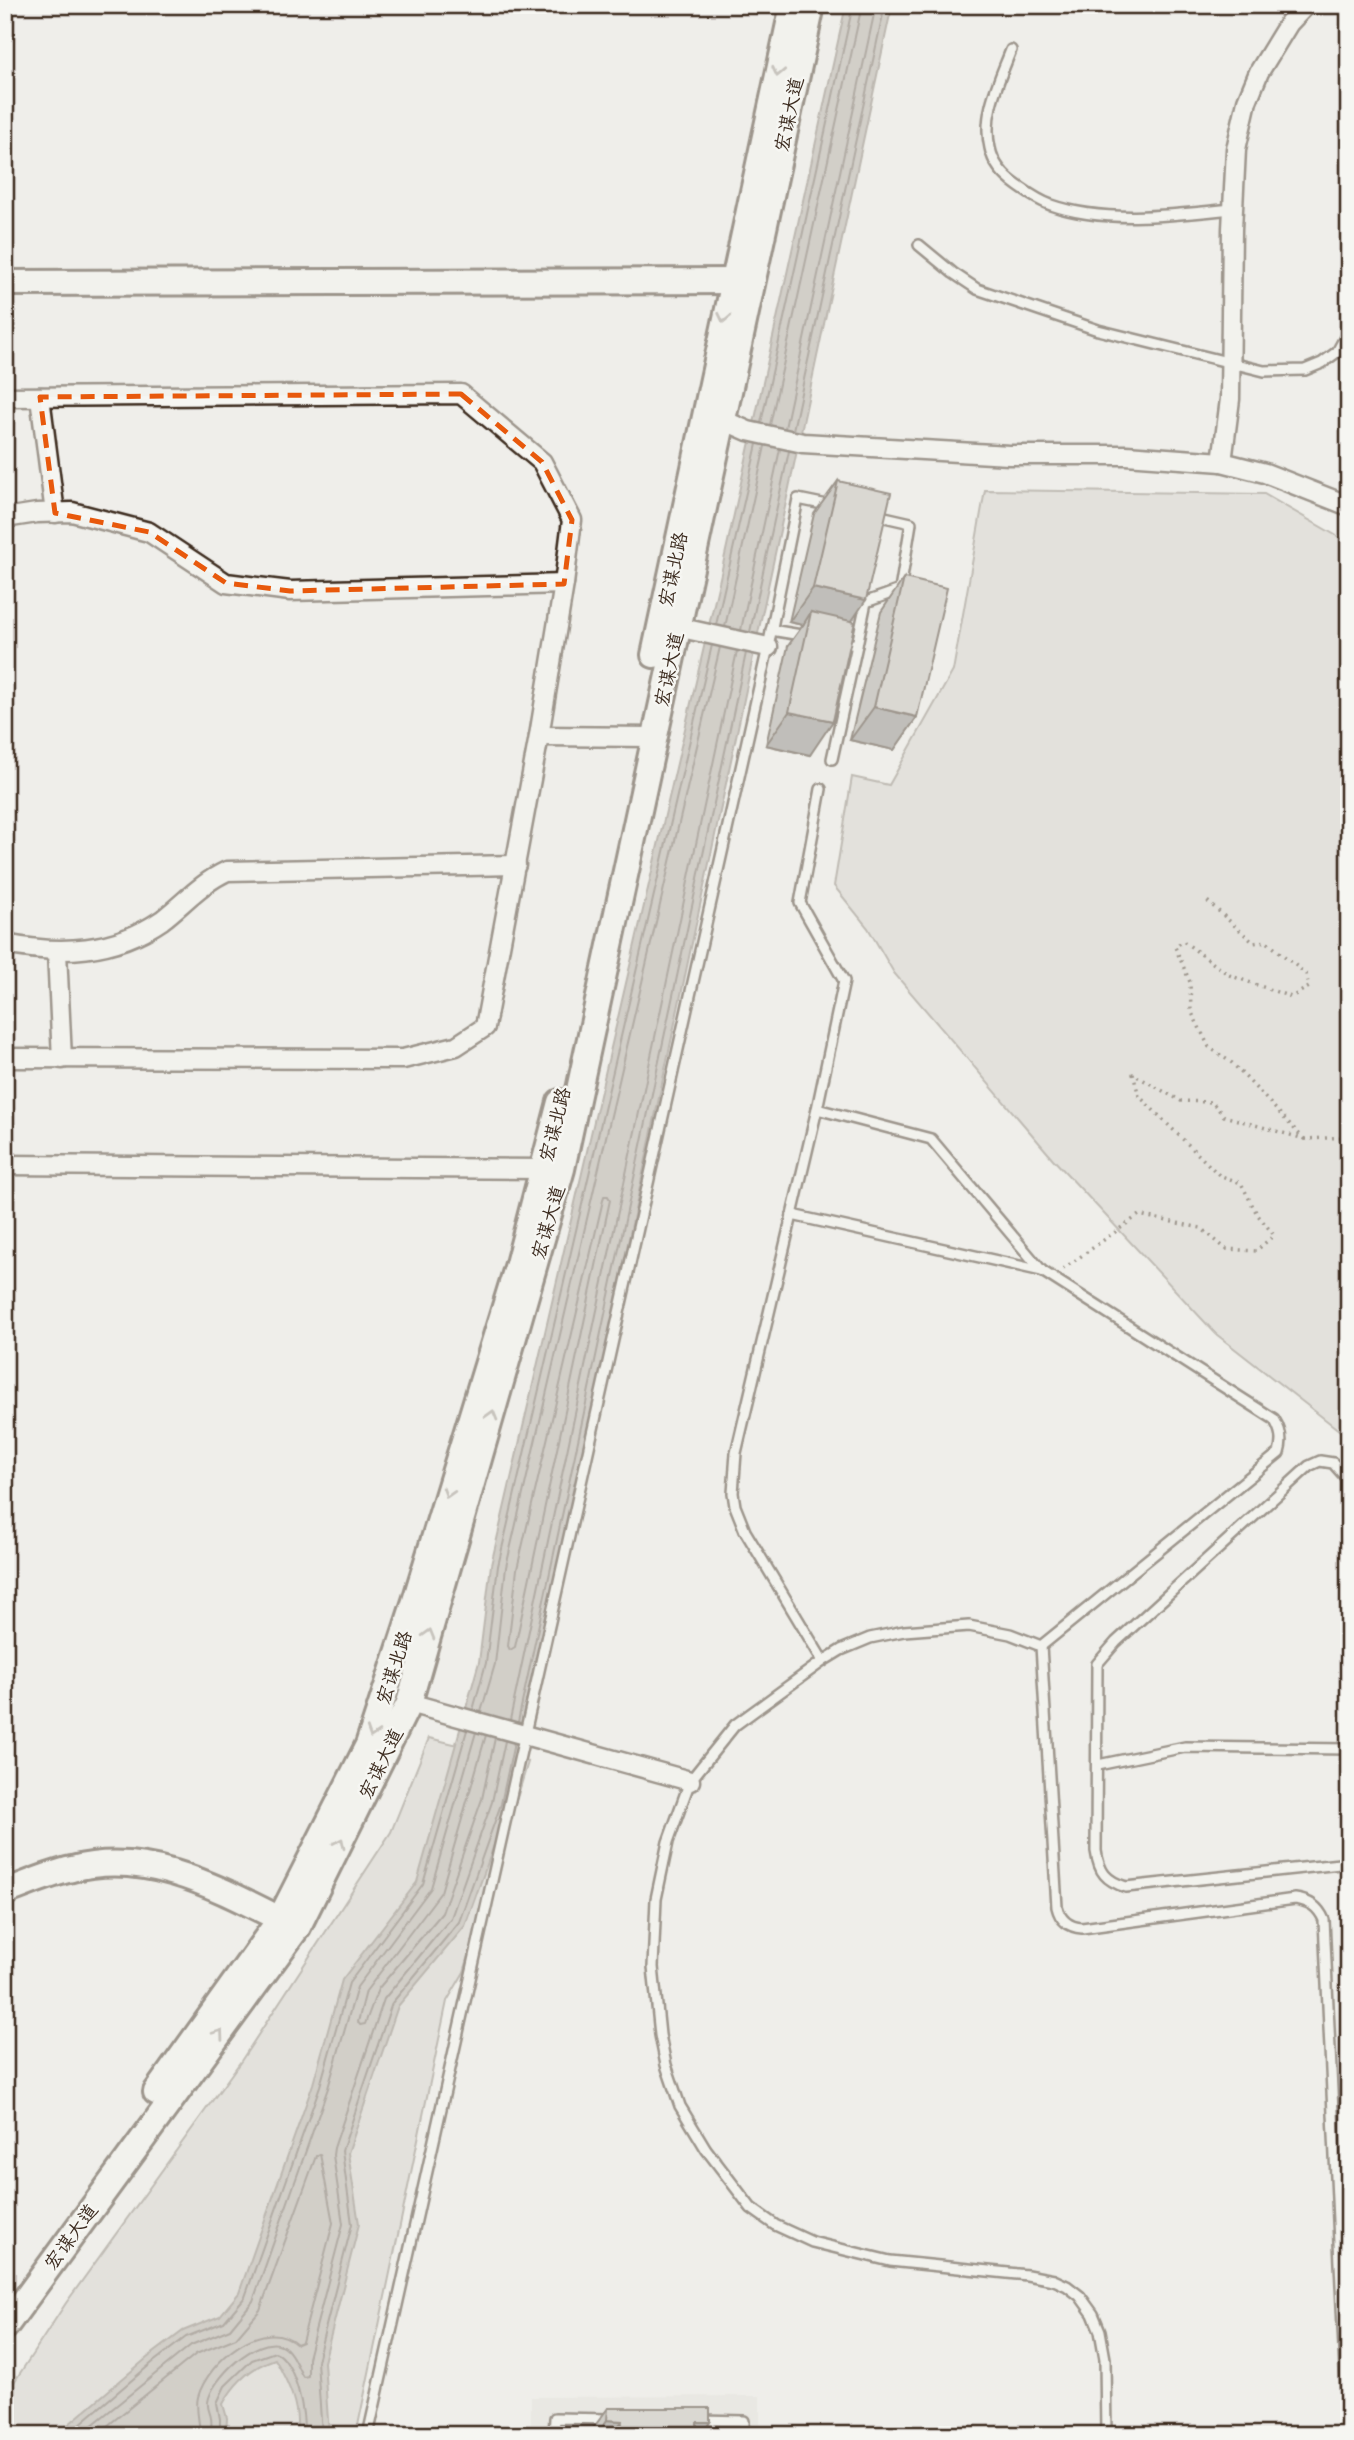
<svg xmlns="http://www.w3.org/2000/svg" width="1354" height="2440" viewBox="0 0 1354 2440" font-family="Mali,'LXGW WenKai TC',sans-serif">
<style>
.built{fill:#e2dfdb}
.green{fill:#d4d1cc;stroke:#887e75;stroke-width:2}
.water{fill:#afa8a1;stroke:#81766d;stroke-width:2}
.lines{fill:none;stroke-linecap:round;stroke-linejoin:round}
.shore{stroke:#695c52;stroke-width:2}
.lane-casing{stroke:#3b2a1e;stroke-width:14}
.street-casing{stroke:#3b2a1e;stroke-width:23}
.secondary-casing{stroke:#3b2a1e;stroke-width:30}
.path{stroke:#3b2a1e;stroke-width:3.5;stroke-dasharray:2 5;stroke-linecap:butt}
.lane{stroke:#f6f6f2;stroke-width:9}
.street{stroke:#f6f6f2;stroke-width:18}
.secondary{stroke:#f6f6f2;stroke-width:24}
.wall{fill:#a7a39d;stroke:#3b2a1e;stroke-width:2}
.shaded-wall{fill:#888480;stroke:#3b2a1e;stroke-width:2}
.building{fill:#c2bdb7;stroke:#3b2a1e;stroke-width:2}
.oneway{stroke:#989088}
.marked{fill:none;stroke:#e8590c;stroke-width:5;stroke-dasharray:14 9;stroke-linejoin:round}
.labels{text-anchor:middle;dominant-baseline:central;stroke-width:5;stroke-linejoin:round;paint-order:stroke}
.street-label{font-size:19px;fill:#3b2a1e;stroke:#f6f6f2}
</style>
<rect width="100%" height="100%" fill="#efeeea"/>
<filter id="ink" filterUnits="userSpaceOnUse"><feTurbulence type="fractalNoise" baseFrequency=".0143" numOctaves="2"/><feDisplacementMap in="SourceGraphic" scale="14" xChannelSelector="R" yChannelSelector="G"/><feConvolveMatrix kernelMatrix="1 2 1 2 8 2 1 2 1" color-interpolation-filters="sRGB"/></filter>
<g filter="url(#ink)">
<polygon class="built" points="760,2396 760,2435 531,2435 531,2397"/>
<g class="green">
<polygon points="985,490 1264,494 1349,543 1349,1438 1216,1334 1053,1159 894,973 868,928 834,886 852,777 889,785 953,671"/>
<polygon points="429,1738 528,1762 464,1972 447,2001 356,2435 5,2435 5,2396 66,2303 241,2061 391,1832"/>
</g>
<path class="water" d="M 846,5 L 892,5 L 508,1806 L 465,1926 L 398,2006 L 348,2153 L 359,2224 L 324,2362 L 329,2435 L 296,2435 C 301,2408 288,2382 275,2359 C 251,2367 235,2382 223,2404 L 227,2418 L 226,2435 L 56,2435 L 147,2358 L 183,2331 L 220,2316 L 239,2293 L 313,2084 L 342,1980 L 417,1882 L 479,1662 L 491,1565 L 720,578 Z"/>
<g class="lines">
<g class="shore">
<polyline points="761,423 853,5"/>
<polyline points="770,425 862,5"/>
<polyline points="785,428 876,5"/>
<polyline points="793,430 885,5"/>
<polyline points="716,625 757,444"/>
<polyline points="725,627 765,446"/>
<polyline points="741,630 780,449"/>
<polyline points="750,632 789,451"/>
<polygon points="604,1196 608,1196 610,1200 515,1647 510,1650 508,1646 517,1569"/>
<polyline points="473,1710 486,1663 498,1566 712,645"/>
<polyline points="481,1712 495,1664 506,1567 720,647"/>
<polyline points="510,1720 737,651"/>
<polyline points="518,1722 746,653"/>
<polyline points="486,1735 441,1892 366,1991 358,2022 360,2025 365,2024 378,1989 442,1913 482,1799 495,1738"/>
<polyline points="67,2435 152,2363 186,2337 224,2322 245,2297 320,2086 349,1983 423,1884 467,1730"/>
<polyline points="80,2435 191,2345 230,2329 253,2301 328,2088 357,1987 431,1888 476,1732"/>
<path d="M 96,2435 L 196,2354 L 236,2338 L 260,2310 L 316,2156 L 320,2154 L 333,2223 L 302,2342 L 297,2344 C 263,2314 208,2362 198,2397 C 195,2409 200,2423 200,2435"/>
<path d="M 211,2435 C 211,2429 212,2423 211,2418 C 210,2412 207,2408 208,2402 C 211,2379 257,2335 281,2345 C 292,2350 297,2367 303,2377 L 308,2376 L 308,2358 L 343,2224 L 333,2155 L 334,2148 L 384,1999 L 451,1918 L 492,1802 L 505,1741"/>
<path d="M 220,2435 L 220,2419 L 217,2403 L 225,2386 L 252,2360 L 275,2352 C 295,2360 307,2416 303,2435"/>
<polyline points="322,2435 317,2361 352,2224 342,2151 392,2003 459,1922 501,1804 514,1743"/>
</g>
<defs>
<g id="lane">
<path d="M 1011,50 C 999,81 982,114 990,148 C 993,164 1005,177 1018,186 C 1028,193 1039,201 1051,205 C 1105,224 1175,215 1232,209"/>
<polyline points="1349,125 1349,180"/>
<polyline points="919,245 953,273 977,289 1098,330 1264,371 1305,370 1322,363 1337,352 1349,330"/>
<polyline points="771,630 807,636"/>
<polyline points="838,642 857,645 866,602 900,590 911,523 876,515"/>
<polyline points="832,759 857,645"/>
<path d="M 821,789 L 800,903 L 844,981 L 817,1109 L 931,1139 L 1042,1271 L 1274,1419 C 1281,1430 1283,1440 1279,1453 L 1041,1646"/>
<polyline points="817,1109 736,1453 733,1493 735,1506 745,1531 823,1661"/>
<polyline points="792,1215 1042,1271"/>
<path d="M 1349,1481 L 1333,1463 L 1320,1461 L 1309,1466 L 1116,1642 L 1097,1664 L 1096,1851 C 1099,1872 1106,1881 1126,1887 L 1349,1863"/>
<polyline points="1041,1646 1010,1634 969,1626 904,1631 870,1638 841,1650 823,1661 735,1725 690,1781 668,1842 656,1899 653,1967 660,2035 666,2065 680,2106 706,2149 751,2208 775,2225 812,2242 890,2261 1027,2275 1054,2280 1067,2286 1080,2296 1093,2314 1100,2331 1105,2359 1106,2435"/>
<path d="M 1041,1646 L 1057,1907 C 1060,1920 1069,1927 1082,1928 L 1295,1899 C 1309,1901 1318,1906 1324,1920 L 1348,2435"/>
<polyline points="1098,1765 1185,1747 1349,1749"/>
<polyline points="701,2420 744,2421 744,2435"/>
<polyline points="368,2435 768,647 798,499 832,506"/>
<polyline points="554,2435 555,2418 610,2419"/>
</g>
<g id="street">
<polyline points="5,397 461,394 542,462 572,520 564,584 539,736 485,1027 456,1046 403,1059 5,1058"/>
<polyline points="40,397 55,513"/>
<polyline points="723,420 748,431 803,443 1009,455 1126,455 1222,462 1265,473 1349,506"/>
<polyline points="1222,462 1230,399 1232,229 1236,149 1247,101 1259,72 1289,23 1306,5"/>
<polyline points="5,518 37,513 72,512 149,532 226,583 290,591 564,584"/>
<polyline points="668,625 768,647"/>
<polyline points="539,736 653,737"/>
<path d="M 5,944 C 60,955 114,953 162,920 C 184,903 201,883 227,871 L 516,865"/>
<polyline points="57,952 62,1059"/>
<polyline points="5,1165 551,1169"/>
<polyline points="409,1703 690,1781"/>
</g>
<g id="secondary">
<polyline points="5,283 747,281"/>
<polyline points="654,655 793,5"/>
<path d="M 5,1892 C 27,1884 49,1874 72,1869 C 151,1848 223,1891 292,1925"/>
<polyline points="156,2092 280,1919 368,1745 415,1601 518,1264 560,1102"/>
<polyline points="5,2327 298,1927 409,1703 562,1169 812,5"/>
</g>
</defs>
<use href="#lane" class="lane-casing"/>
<use href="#street" class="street-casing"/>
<use href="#secondary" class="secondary-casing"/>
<g class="path">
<polyline points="1304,1139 1349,1137"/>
<polyline points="1063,1269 1139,1215 1201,1228 1226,1249 1256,1251 1274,1235 1257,1214 1241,1183 1219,1175 1139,1096 1133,1074 1181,1101 1212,1102 1224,1116 1304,1139 1232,1063 1209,1047 1191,1011 1190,982 1175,947 1183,941 1229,975 1291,997 1309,987 1306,974 1266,941 1254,943 1205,899"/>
</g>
<use href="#lane" class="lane"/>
<use href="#street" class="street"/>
<use href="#secondary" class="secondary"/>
</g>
<g class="wall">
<polygon points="838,481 852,621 810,755 766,745 788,646 803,625 789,622 814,514"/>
<polygon points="904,578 917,717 894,750 850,740 881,612"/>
<polygon points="608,2408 710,2422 701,2435 591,2435 591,2431"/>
</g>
<g class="shaded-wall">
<polygon points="813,588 866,600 843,634 811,612 803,625 789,622"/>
<polygon points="874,707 917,717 894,750 850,740"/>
<polygon points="789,712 833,721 810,755 766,745"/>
<polygon points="607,2420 622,2421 612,2435 597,2435"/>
<polygon points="697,2422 710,2422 701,2435 688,2435"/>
</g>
<g class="building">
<polygon points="838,481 891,493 866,600 813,588"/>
<polygon points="904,578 947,588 917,717 874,707"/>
<polygon points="811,612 855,622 833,721 789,712"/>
<polygon points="608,2408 710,2408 710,2422 697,2422 697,2435 621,2435 622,2421 607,2420"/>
</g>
<defs><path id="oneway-chevron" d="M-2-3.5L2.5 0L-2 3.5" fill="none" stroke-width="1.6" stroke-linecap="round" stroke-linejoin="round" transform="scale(1.75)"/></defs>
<g class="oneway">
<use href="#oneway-chevron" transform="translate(778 72) rotate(102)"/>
<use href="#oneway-chevron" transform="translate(724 318) rotate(102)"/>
<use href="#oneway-chevron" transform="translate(492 1415) rotate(-74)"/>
<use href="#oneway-chevron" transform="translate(448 1493) rotate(107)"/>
<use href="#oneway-chevron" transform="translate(429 1634) rotate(-74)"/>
<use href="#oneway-chevron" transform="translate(372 1733) rotate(108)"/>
<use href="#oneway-chevron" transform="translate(340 1843) rotate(-64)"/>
<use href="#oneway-chevron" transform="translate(219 2034) rotate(-54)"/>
</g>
</g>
<path d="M0 0H1354V2440H0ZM 461,394 L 542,462 L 572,520 L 564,584 L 290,591 L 226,583 L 149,532 L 55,513 L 40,397 Z" fill="#efeeea" fill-opacity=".55" fill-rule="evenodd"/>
<path class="marked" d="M 461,394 L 542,462 L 572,520 L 564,584 L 290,591 L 226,583 L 149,532 L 55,513 L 40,397 Z"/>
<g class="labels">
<g class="street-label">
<text transform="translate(788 114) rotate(-78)">宏谋大道</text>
<text transform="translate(672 569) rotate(-78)">宏谋北路</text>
<text transform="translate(668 669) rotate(-78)">宏谋大道</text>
<text transform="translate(554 1124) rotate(-76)">宏谋北路</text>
<text transform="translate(547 1222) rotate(-74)">宏谋大道</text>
<text transform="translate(393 1667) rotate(-72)">宏谋北路</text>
<text transform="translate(380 1763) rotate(-64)">宏谋大道</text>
<text transform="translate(70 2236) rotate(-54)">宏谋大道</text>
</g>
</g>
<rect width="1354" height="2440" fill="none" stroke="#f6f6f2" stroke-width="28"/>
<rect x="14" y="14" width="1326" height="2412" fill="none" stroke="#3b2a1e" stroke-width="2.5" filter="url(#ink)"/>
</svg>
